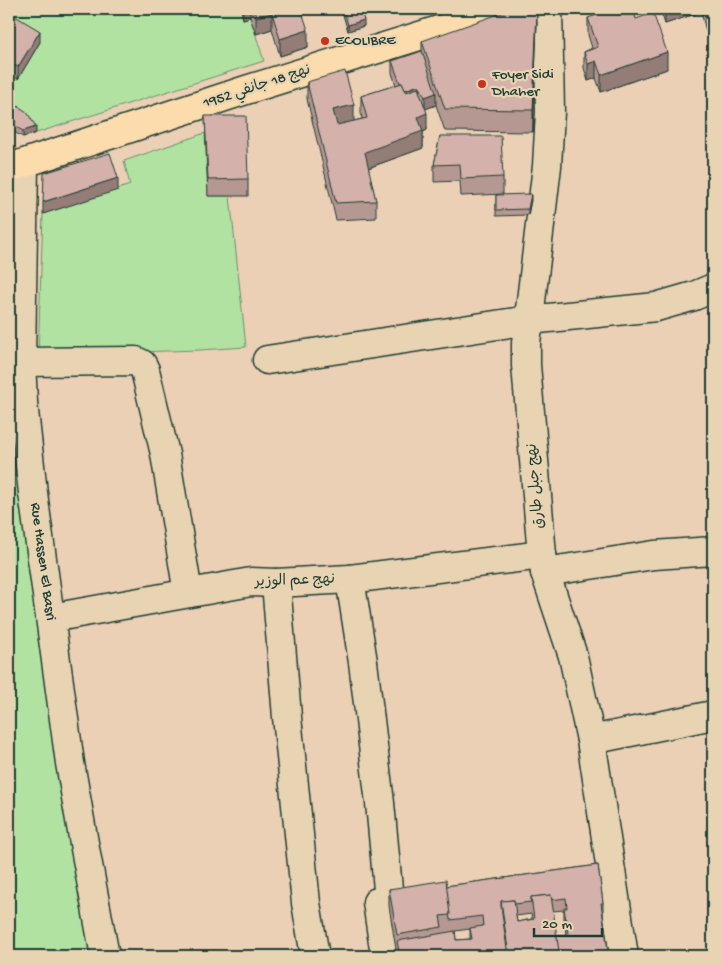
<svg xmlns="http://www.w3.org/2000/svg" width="722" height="965" viewBox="0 0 722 965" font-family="'Gochi Hand','Playpen Sans Arabic',sans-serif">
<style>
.green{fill:#b2e2a2;stroke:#68906b}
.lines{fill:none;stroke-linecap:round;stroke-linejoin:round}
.minor-casing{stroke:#1f3d34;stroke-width:31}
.major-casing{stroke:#1f3d34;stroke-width:31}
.minor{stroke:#e8d4b2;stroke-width:28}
.major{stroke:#fcdcac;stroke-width:28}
.wall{fill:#b69892;stroke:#1f3d34;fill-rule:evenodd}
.shaded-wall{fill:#947c77;stroke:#1f3d34}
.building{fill:#d4b1aa;stroke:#1f3d34}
.poi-dot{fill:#c8321e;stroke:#e8d4b2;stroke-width:2}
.labels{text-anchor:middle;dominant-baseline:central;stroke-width:4.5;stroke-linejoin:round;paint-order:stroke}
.poi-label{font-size:15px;fill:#1f3d34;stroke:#e8d4b2;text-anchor:start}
.street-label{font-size:15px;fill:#1f3d34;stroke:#e8d4b2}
</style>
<rect width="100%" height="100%" fill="#ecd0b6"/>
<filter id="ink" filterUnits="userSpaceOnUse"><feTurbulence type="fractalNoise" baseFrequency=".02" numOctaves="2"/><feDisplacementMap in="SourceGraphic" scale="10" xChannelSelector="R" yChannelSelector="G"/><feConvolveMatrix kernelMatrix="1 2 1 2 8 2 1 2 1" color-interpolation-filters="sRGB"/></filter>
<g filter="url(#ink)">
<g class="green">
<polygon points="9,9 241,9 243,19 250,17 264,61 36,133 27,118 9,116"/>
<polygon points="205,133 208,196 230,196 246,347 200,350 38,355 43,214 130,185 124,161"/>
<polygon points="9,390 100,956 9,956"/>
</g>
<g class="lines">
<defs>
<g id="minor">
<polyline points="548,9 550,112 547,166 526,343 526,365 542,555 545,572 573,656 591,740 624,956"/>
<path id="s1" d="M 24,164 L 21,362 L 23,402 L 33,493 L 70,763 L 84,843 L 105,956"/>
<polyline points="267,360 529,320 656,307 694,296 713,288"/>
<polyline points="21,362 136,361 142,364 145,370 165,454 188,593"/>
<polyline points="545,572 654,555 713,551"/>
<polyline points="350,579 363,662 380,803 389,900"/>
<polyline points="276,583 287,717 306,903 315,956"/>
<polyline points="51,618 251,582 276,583 350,579 542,555"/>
<polyline points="591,740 713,715"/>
<polyline points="377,902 385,956"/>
</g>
<polyline id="major" points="9,168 246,90 506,9"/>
</defs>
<use href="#minor" class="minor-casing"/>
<use href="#major" class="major-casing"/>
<use href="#minor" class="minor"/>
<use href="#major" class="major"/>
</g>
<g class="wall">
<polygon points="241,9 311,9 302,12 308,47 280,56 272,29 256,34 250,17 243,19"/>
<polygon points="341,9 360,9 364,26 348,31"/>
<polygon points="660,9 713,9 706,31 701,12 665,24"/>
<polygon points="9,15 40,42 18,79 9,73"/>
<polygon points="625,15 636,19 667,69 601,92 596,78 588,81 584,68 584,52 592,48 588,35 588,18"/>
<polygon points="537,22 533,132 445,131 436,105 425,109 427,130 423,132 423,148 368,168 376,201 376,218 336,220 307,99 307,82 354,121 362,119 361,113 361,96 396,85 392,73 392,61 422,51 422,41"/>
<polygon points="9,111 36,133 23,137 9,129"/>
<polygon points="205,116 248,179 248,196 208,196"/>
<polygon points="440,136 503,177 503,194 461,196 460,181 434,182 434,165"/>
<polygon points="496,195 531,200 528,215 496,216"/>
<path d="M 598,865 L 603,903 L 603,914 L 608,950 L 608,956 L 397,956 L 389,906 L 389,889 L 446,886 ZM 564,910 L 564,920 L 566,935 L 556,936 L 553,911 ZM 531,914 L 532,919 L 517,922 L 516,916 ZM 470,929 L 470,939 L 456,940 L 455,931 Z"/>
</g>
<g class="shaded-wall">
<polygon points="243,9 250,9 250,17 243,19"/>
<polygon points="297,9 311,9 297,13"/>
<polygon points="537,9 537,22 533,132 533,110"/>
<polygon points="677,9 701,9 701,12 665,24 665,13"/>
<polygon points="272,13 272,29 256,34 256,17"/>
<polygon points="713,17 713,29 706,31 706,19"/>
<polygon points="364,20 364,26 348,31 348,25"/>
<polygon points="308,30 308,47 280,56 280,39"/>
<polygon points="40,31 40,42 18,79 18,67"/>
<polygon points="667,52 667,69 601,92 601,75"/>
<polygon points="596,61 596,78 588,81 588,64"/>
<polygon points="419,85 419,96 403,91"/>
<polygon points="436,93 436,105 425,109 425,97"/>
<polygon points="354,105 354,122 333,126 333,110"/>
<polygon points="427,113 427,130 423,132 423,148 365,169 365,152 418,117"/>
<polygon points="36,127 36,133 23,137 23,131"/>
<polygon points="118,178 118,190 43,214 43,202"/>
<polygon points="531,194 531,200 528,215 528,209"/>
</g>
<g class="building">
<polygon points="253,9 301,9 308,30 280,39 272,13 256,17"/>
<polygon points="343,9 360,9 364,20 348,25"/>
<polygon points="513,9 537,9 533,110 445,109 422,41"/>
<polygon points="614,9 623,9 625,15 634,12 636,19 653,13 667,52 601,75 596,61 588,64 584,52 598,47 588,18"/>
<polygon points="664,9 677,9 665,13"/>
<polygon points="703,9 713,9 713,17 706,19"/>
<polygon points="10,13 40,31 18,67 9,62 9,15"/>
<polygon points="422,51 436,93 425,97 419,85 405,90 402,83 400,83 392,61"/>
<polygon points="345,71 354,105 333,110 337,125 367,118 361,96 402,83 406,92 418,88 427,113 418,117 423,131 365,152 376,201 336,203 307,82"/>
<polygon points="13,103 27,112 36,127 23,131 9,123 9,111"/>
<polygon points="205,116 246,116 248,179 208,180"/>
<polygon points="440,136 501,136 503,177 461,179 460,164 434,165"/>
<polygon points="110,153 118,178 43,202 44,173"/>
<polygon points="531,194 528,209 496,210 496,195"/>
<polygon points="598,865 603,903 601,903 608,950 569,956 559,956 556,936 568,934 564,908 567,908 566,898 551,900 551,895 531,897 531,902 515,904 514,900 501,901 501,906 508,956 400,956 397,941 455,931 456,940 472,939 470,928 483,926 482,916 450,920 446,886"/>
<polygon points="446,880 450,915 440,916 442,927 397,935 389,889"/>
<polygon points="551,895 559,952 530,956 509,956 501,901 514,900 517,922 534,919 531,897"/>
</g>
</g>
<g class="poi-dot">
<circle cx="325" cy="41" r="5"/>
<circle cx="482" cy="84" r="5"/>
</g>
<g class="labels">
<g class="poi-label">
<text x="335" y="41">ECOLIBRE</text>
<text x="492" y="75">Foyer Sidi<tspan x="492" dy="17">Dhaher</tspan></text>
</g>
<g class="street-label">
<text transform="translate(257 87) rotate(-18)">نهج 18 جانفي 1952</text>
<text transform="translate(536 486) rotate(-95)">نهج جبل طارق</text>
<text stroke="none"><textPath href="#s1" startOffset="399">Rue Hassen El Basri</textPath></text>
<text transform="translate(295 581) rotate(-2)">نهج عم الوزير</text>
</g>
</g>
<rect width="722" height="965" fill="none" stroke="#e8d4b2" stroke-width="30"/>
<rect x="15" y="15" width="692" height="935" fill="none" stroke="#1f3d34" stroke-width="2" filter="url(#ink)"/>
<path d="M534 928v8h68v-8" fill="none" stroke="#1f3d34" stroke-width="2.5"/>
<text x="542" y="928" font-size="15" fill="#1f3d34" stroke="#e8d4b2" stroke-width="4" paint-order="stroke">20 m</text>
</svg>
